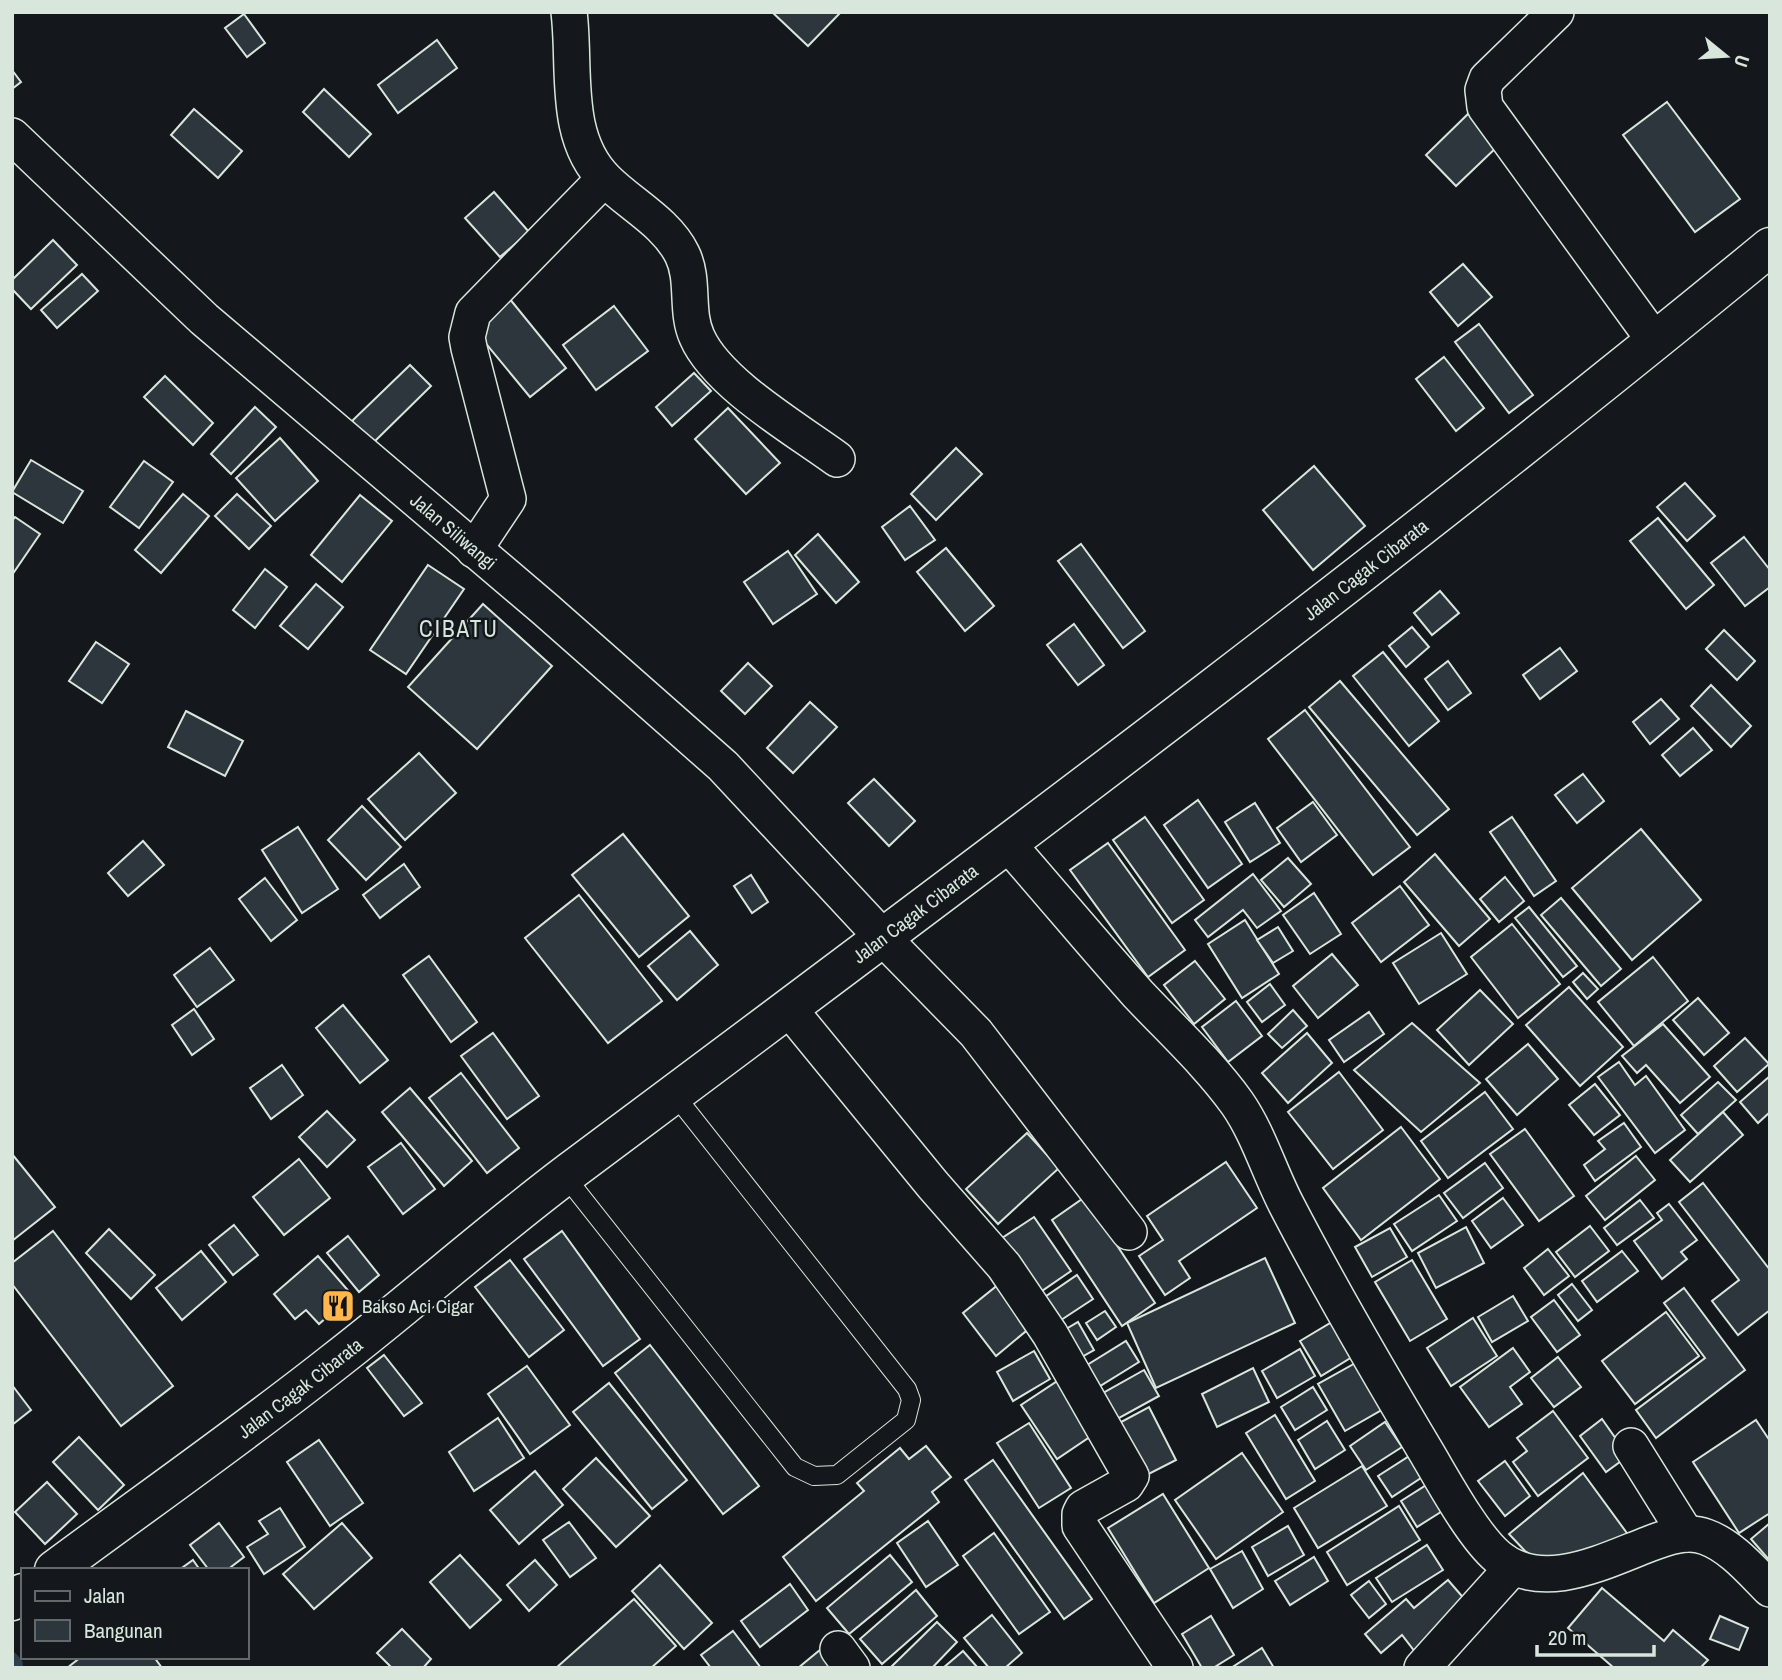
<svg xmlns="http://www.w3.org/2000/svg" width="1782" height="1680" viewBox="0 0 1782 1680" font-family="'Archivo Narrow',sans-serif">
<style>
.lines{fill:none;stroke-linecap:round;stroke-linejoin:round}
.stream{stroke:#2f3f4d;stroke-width:12}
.building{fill:#2c363c;stroke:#d8e6dc;stroke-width:2}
.service-casing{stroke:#d8e6dc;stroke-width:20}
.minor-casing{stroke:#d8e6dc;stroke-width:38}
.trunk-casing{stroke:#d8e6dc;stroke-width:41}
.service{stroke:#14181c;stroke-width:18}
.minor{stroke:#14181c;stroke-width:35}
.trunk{stroke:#14181c;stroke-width:38}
.labels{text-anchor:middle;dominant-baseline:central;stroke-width:5;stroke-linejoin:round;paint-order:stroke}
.street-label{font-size:19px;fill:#d8e6dc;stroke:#14181c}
.poi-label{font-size:19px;fill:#d8e6dc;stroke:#14181c;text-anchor:start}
.quarter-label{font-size:23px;letter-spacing:2px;fill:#d8e6dc;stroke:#14181c}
</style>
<rect width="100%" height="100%" fill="#14181c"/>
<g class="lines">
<polyline class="stream" points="12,1658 17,1664 12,1667"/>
</g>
<g class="building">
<polygon points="772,12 841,12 808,46"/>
<polygon points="244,14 265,43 247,57 225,28"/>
<polygon points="437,40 457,68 398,113 378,85"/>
<polygon points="12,70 21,82 12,89"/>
<polygon points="324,89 371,134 349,157 303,112"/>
<polygon points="1667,102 1740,199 1695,232 1623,135"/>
<polygon points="194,109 242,151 218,178 171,135"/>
<polygon points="1470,112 1500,144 1456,186 1426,155"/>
<polygon points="494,192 529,232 500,257 465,218"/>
<polygon points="53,240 77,265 31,309 12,289 12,280"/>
<polygon points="1463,264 1492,297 1458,326 1430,292"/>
<polygon points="82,274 98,291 57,328 41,310"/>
<polygon points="509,298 566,368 530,397 473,328"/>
<polygon points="614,306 648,351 596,390 563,345"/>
<polygon points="1479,324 1533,395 1509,413 1455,342"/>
<polygon points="1444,357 1484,408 1456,431 1416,379"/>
<polygon points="410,365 431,386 373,443 352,421"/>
<polygon points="694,373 711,391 672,426 656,407"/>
<polygon points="165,376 213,423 193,445 144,397"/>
<polygon points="255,407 276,427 231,474 211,454"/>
<polygon points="728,408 780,463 746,494 695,439"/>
<polygon points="280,438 318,481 275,521 236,478"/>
<polygon points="956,448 982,474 936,520 911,494"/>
<polygon points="31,460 83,491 63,523 12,492"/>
<polygon points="144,461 173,482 139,528 110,507"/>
<polygon points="1314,466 1365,526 1313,570 1263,510"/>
<polygon points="1685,483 1715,516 1687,541 1657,507"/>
<polygon points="183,494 209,516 161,573 135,550"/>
<polygon points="237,494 271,526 249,549 215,516"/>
<polygon points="360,495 392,521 342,582 311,555"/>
<polygon points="910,506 935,540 905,560 882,527"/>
<polygon points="15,517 40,534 12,575 12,521"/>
<polygon points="1658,518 1714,585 1686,609 1630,541"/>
<polygon points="818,534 859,582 836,603 795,555"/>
<polygon points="1744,537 1770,570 1770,587 1745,606 1711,563"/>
<polygon points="1081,544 1145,631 1123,648 1058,561"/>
<polygon points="946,548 994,606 965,631 917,572"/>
<polygon points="788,551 817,594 773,624 744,582"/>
<polygon points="428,565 464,589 406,674 370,650"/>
<polygon points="265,569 287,587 255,628 233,610"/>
<polygon points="316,584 343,607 308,649 280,626"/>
<polygon points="1440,591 1459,613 1432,635 1414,613"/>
<polygon points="483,604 552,666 477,749 408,687"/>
<polygon points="1074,624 1104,665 1078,685 1047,645"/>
<polygon points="1412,627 1429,647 1406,667 1389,646"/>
<polygon points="1724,630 1755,661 1737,680 1706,649"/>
<polygon points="96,642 129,664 102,703 69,681"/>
<polygon points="1560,648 1577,671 1540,699 1523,675"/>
<polygon points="1383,652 1439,721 1409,746 1353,676"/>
<polygon points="1448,661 1471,693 1448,710 1425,679"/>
<polygon points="748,663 772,686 745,714 721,691"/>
<polygon points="1340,681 1449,809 1417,835 1309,707"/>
<polygon points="1711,685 1751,726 1731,747 1691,706"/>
<polygon points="1661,699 1679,719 1650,744 1633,722"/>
<polygon points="810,702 837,727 793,773 767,748"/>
<polygon points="1305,710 1410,847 1373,875 1268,739"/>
<polygon points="186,711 243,741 225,776 168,747"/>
<polygon points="1693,728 1712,750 1680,776 1662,755"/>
<polygon points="419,753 456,793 405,840 368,799"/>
<polygon points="1583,774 1604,801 1577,823 1555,795"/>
<polygon points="874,779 915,821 889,846 848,803"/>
<polygon points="1198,800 1242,864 1208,888 1164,825"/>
<polygon points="1313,802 1337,835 1301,862 1277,828"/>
<polygon points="1255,803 1280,843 1250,862 1225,822"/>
<polygon points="362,806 401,847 366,880 328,840"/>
<polygon points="1145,817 1204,900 1172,923 1113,840"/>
<polygon points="1512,817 1556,881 1534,896 1490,832"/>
<polygon points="298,827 338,889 302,913 262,850"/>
<polygon points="1641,829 1701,900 1632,960 1572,888"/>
<polygon points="623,834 689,916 639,957 572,875"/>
<polygon points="143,841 164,865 128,896 108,873"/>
<polygon points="1108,843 1185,950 1148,977 1070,870"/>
<polygon points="1435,854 1490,919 1459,946 1404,882"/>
<polygon points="1288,858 1311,884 1284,907 1261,880"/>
<polygon points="404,864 420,887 380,918 363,895"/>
<polygon points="1253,874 1281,911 1257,928 1243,910 1208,937 1195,920"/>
<polygon points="751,875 768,902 752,913 734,886"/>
<polygon points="1505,877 1524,901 1499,922 1480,899"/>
<polygon points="265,878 297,920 271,941 239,899"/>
<polygon points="1400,886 1429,925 1381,962 1352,923"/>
<polygon points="1314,893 1341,934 1310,954 1283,915"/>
<polygon points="579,895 662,1001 608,1043 525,938"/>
<polygon points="1561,898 1621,969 1601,986 1541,915"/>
<polygon points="1529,907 1577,966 1563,977 1515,918"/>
<polygon points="1245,920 1279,974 1242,998 1208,944"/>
<polygon points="1512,924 1560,984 1518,1018 1471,957"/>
<polygon points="1278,927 1293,951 1273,963 1257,940"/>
<polygon points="690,931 718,965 677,1000 648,966"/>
<polygon points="1441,933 1467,974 1419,1004 1393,963"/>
<polygon points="210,948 234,980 197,1007 174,975"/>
<polygon points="1332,954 1358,985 1318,1018 1293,986"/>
<polygon points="429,956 477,1022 451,1042 403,975"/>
<polygon points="1653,957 1688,1001 1634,1046 1598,1002"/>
<polygon points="1195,961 1225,999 1194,1024 1164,985"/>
<polygon points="1583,973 1598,989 1587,999 1573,982"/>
<polygon points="1270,984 1285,1005 1262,1022 1247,1002"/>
<polygon points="1569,987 1623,1047 1580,1086 1526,1025"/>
<polygon points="1480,990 1513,1024 1469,1065 1437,1030"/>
<polygon points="1698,998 1729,1033 1704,1055 1673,1020"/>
<polygon points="1236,1001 1262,1036 1228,1062 1202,1027"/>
<polygon points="343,1005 388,1060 360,1083 316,1028"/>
<polygon points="194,1009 214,1039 192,1055 172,1025"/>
<polygon points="1293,1010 1307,1026 1282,1048 1268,1034"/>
<polygon points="1369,1012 1384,1034 1344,1062 1329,1040"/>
<polygon points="1412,1023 1480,1083 1421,1132 1354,1070"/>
<polygon points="1663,1024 1710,1077 1680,1103 1646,1065 1637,1073 1622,1056"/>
<polygon points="493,1033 539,1096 507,1119 461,1056"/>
<polygon points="1307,1033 1332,1063 1288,1103 1262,1073"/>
<polygon points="1745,1038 1769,1064 1737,1092 1714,1066"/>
<polygon points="1528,1044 1558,1079 1517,1115 1486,1079"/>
<polygon points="1619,1062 1635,1085 1646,1076 1685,1130 1655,1153 1598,1077"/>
<polygon points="282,1065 303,1095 271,1119 250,1088"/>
<polygon points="1339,1072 1383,1130 1333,1169 1288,1112"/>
<polygon points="461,1073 519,1148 487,1173 429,1098"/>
<polygon points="1770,1076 1770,1112 1758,1123 1740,1102"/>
<polygon points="1718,1082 1736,1100 1698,1134 1681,1115"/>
<polygon points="1595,1084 1620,1115 1594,1135 1569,1105"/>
<polygon points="410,1088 472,1161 444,1186 382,1112"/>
<polygon points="1485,1092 1513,1129 1448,1178 1421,1141"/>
<polygon points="327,1111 355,1140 327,1167 299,1137"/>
<polygon points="1723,1112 1743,1135 1690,1182 1670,1160"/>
<polygon points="1624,1123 1641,1147 1595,1181 1584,1165 1605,1149 1598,1141"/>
<polygon points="1401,1127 1440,1179 1361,1240 1323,1188"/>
<polygon points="1525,1129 1574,1196 1539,1221 1490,1154"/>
<polygon points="1027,1133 1059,1168 998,1224 966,1189"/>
<polygon points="401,1143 435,1189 403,1214 368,1167"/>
<polygon points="12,1154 55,1207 12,1241"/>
<polygon points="1636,1156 1655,1180 1605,1220 1586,1196"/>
<polygon points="299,1159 330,1198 284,1235 253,1197"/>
<polygon points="1226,1162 1257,1208 1179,1261 1190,1278 1165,1295 1139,1256 1163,1240 1147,1216"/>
<polygon points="1485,1163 1503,1188 1463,1218 1444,1193"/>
<polygon points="1703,1183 1770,1270 1770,1310 1738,1335 1712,1301 1739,1280 1679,1202"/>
<polygon points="1439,1195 1457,1221 1412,1251 1394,1224"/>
<polygon points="1085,1197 1155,1303 1122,1326 1052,1220"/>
<polygon points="1503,1198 1523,1225 1491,1248 1472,1221"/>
<polygon points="1640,1200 1654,1218 1617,1245 1604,1228"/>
<polygon points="1669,1204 1697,1240 1681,1252 1687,1259 1662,1279 1634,1241 1662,1220 1657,1213"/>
<polygon points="1034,1217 1071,1271 1036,1295 999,1240"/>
<polygon points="234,1225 258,1255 233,1275 209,1245"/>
<polygon points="1590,1226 1609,1251 1575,1277 1556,1252"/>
<polygon points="1466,1227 1484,1263 1436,1288 1418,1253"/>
<polygon points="1390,1228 1407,1257 1372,1277 1355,1247"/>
<polygon points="109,1229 155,1275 131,1299 86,1253"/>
<polygon points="53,1231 173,1386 121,1426 12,1284 12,1263"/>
<polygon points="562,1231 640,1339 603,1366 524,1259"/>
<polygon points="348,1236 379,1275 359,1292 327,1253"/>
<polygon points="1548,1249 1569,1276 1544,1295 1524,1268"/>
<polygon points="201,1251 226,1282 182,1320 156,1288"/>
<polygon points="1622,1251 1638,1271 1597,1302 1582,1281"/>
<polygon points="318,1256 352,1295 319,1324 306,1310 295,1319 274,1294"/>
<polygon points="1265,1258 1295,1323 1156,1388 1127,1323"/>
<polygon points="510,1260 564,1330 529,1357 475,1287"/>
<polygon points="1412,1260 1447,1319 1410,1341 1375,1282"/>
<polygon points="1077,1275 1093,1299 1052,1326 1036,1303"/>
<polygon points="1004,1280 1037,1322 996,1356 963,1313"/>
<polygon points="1572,1284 1592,1310 1578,1321 1558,1295"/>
<polygon points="1684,1288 1745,1370 1656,1438 1636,1410 1705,1358 1664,1303"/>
<polygon points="1513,1296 1528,1321 1492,1342 1478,1317"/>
<polygon points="1554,1300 1580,1335 1557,1352 1531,1317"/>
<polygon points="1105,1311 1116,1327 1097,1340 1086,1323"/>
<polygon points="1666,1312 1699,1356 1635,1404 1602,1361"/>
<polygon points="1473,1318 1497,1356 1451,1386 1427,1348"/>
<polygon points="1337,1319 1357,1354 1321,1376 1300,1341"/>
<polygon points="1078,1322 1094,1350 1071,1363 1056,1335"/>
<polygon points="1126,1341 1139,1362 1092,1391 1079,1370"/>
<polygon points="650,1345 759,1486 723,1514 615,1373"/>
<polygon points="1513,1348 1530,1372 1510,1387 1522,1404 1489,1427 1460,1387"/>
<polygon points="1300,1349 1315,1376 1277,1398 1262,1371"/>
<polygon points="1034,1351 1050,1379 1013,1401 997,1372"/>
<polygon points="384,1355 422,1403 404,1416 367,1368"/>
<polygon points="1558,1357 1581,1387 1554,1407 1531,1378"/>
<polygon points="1359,1361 1385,1408 1345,1431 1318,1384"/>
<polygon points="527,1366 570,1425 530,1454 488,1394"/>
<polygon points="1253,1368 1269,1402 1217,1427 1202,1394"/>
<polygon points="1144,1370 1159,1396 1110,1423 1096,1397"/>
<polygon points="1068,1374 1103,1428 1057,1459 1021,1405"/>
<polygon points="609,1383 687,1480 652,1509 573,1412"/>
<polygon points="12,1385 31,1410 12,1425"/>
<polygon points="1313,1387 1327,1410 1295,1430 1281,1407"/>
<polygon points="1149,1407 1176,1460 1135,1481 1108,1429"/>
<polygon points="1553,1411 1588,1458 1538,1496 1513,1462 1527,1451 1517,1438"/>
<polygon points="1275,1415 1315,1481 1286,1499 1246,1433"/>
<polygon points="498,1418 524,1458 474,1491 449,1452"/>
<polygon points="1602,1419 1628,1456 1606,1472 1580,1436"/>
<polygon points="1756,1420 1770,1441 1770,1513 1739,1533 1693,1462"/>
<polygon points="1327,1421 1345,1450 1315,1469 1298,1440"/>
<polygon points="1385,1422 1402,1447 1366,1470 1350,1446"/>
<polygon points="1029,1423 1071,1488 1039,1508 997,1443"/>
<polygon points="79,1437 124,1485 98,1510 53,1462"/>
<polygon points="319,1440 363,1503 330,1526 287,1462"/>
<polygon points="926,1446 951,1477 932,1492 939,1502 816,1601 783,1557 864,1491 857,1483 900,1448 909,1459"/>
<polygon points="1242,1453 1283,1512 1216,1559 1175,1500"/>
<polygon points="1414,1453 1427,1474 1392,1497 1378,1476"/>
<polygon points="596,1458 650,1516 616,1547 563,1489"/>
<polygon points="993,1460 1092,1599 1064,1619 965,1480"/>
<polygon points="1505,1461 1530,1496 1505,1516 1478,1481"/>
<polygon points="1362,1466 1387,1506 1318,1548 1294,1508"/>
<polygon points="535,1471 563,1505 519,1544 490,1510"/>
<polygon points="1583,1473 1632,1540 1542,1561 1525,1551 1509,1534"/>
<polygon points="47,1482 77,1514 45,1544 15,1512"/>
<polygon points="1428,1484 1444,1510 1417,1527 1401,1501"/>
<polygon points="1163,1494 1209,1568 1154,1603 1108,1528"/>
<polygon points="1399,1506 1420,1540 1347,1585 1327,1552"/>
<polygon points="280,1508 305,1547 264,1574 247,1547 268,1534 259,1521"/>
<polygon points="928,1521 958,1565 926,1587 897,1543"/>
<polygon points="569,1522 596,1558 570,1577 543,1540"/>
<polygon points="219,1523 244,1557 227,1570 209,1570 190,1545"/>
<polygon points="342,1523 372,1558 314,1609 283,1574"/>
<polygon points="1770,1523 1770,1561 1751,1539"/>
<polygon points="1288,1526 1304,1555 1268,1576 1252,1547"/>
<polygon points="994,1533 1050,1612 1019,1634 963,1556"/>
<polygon points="1427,1545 1443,1570 1392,1602 1376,1578"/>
<polygon points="1242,1551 1263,1589 1233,1608 1210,1569"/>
<polygon points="460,1555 501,1600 470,1628 430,1582"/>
<polygon points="890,1555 912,1582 849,1634 827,1608"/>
<polygon points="1314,1557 1328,1581 1290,1605 1275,1581"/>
<polygon points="193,1560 200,1570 179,1570"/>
<polygon points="535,1560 557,1585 529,1611 507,1585"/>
<polygon points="660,1565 712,1623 684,1649 632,1591"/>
<polygon points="1448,1580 1473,1609 1422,1661 1402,1635 1381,1653 1365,1634 1406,1599 1414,1608"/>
<polygon points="1369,1581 1386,1604 1369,1618 1351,1595"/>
<polygon points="790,1584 808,1610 760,1647 741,1621"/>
<polygon points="1602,1588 1664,1641 1673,1630 1708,1660 1702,1666 1704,1668 1614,1668 1568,1628"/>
<polygon points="916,1590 937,1616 882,1664 860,1639"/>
<polygon points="634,1599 676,1646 651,1668 556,1668"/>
<polygon points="992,1615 1022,1653 1005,1668 989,1668 964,1638"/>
<polygon points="1211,1616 1234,1655 1213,1668 1202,1668 1182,1634"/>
<polygon points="1720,1616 1748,1628 1739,1650 1710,1639"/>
<polygon points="937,1622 957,1642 932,1668 890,1668"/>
<polygon points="402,1629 431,1659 423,1668 392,1668 377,1653"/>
<polygon points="733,1631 761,1668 711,1668 701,1655"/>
<polygon points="826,1645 844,1668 798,1668"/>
<polygon points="1262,1648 1274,1668 1231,1668"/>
<polygon points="963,1651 978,1668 943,1668"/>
<polygon points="81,1657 154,1657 162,1668 67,1668"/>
</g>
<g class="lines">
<defs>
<polyline id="service" points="565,1176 795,1467 814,1476 837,1475 906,1420 911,1400 907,1389 674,1094"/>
<g id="minor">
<path d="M 569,12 C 576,67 562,137 606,180 C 631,205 666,222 682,254 C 695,280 685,311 697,337 C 717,383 796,429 837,459"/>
<polyline points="1556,12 1487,79 1483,90 1485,107 1655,341"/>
<path id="s1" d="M 12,136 L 204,319 L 545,609 L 723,766 L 884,939 L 976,1033 L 1129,1232"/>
<polyline points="474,550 508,499 469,348 467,337 473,313 604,179"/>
<path d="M 1007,843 C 1051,893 1093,944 1138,994 C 1171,1029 1209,1064 1237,1103 C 1258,1133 1269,1171 1286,1204 C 1330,1289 1379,1373 1428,1455 C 1445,1484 1474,1537 1498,1557 C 1542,1594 1604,1561 1649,1544 C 1667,1537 1687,1530 1706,1537 C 1731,1546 1751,1570 1770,1589"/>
<polyline points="789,1009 933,1185 1004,1266 1050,1334 1131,1476 1126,1484 1083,1508 1080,1514 1080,1526 1175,1668"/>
<polyline points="1631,1446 1686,1534"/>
<polyline points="838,1649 852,1668"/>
<polyline points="1422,1668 1513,1567"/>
</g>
<g id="trunk">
<path id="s2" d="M 54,1570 C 147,1501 243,1434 334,1362 C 414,1300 490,1232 571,1171 C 975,869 1380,568 1770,247"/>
<polyline points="12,1601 23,1593"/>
</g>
</defs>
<use href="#service" class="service-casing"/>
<use href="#minor" class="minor-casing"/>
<use href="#trunk" class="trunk-casing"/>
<use href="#service" class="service"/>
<use href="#minor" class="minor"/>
<use href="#trunk" class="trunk"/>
</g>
<defs>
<symbol id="restaurant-square" viewBox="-11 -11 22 22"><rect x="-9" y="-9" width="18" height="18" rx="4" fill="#ffb74d" stroke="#14181c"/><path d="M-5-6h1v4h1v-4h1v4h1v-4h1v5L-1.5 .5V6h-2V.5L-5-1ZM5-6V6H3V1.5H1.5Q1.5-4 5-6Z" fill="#111"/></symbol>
</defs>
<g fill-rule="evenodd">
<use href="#restaurant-square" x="319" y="1287" width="38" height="38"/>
</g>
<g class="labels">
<g class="street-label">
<text stroke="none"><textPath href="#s1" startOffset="593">Jalan Siliwangi</textPath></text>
<text stroke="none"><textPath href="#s2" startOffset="1650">Jalan Cagak Cibarata</textPath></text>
<text stroke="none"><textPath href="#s2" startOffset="1083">Jalan Cagak Cibarata</textPath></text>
<text stroke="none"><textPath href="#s2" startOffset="306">Jalan Cagak Cibarata</textPath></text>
</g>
<g class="poi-label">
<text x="362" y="1306">Bakso Aci Cigar</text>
</g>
<g class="quarter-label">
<text x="459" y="628">CIBATU</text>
</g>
</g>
<rect width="1782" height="1680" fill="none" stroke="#d8e6dc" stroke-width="28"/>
<rect x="21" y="1568" width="228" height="91" fill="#14181c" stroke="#626a69" stroke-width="2"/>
<rect x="35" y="1591" width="35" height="10" fill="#14181c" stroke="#626a69" stroke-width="2"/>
<text x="84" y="1603" font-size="21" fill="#d8e6dc">Jalan</text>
<rect x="35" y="1620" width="35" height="21" fill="#2c363c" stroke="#626a69" stroke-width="2"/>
<text x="84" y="1638" font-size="21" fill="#d8e6dc">Bangunan</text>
<g transform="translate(1726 56) rotate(108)" stroke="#14181c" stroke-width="5" paint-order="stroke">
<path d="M0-5L12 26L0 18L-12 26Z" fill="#d8e6dc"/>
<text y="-10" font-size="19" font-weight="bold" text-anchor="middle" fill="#d8e6dc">U</text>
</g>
<path d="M1537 1645v10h117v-10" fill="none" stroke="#d8e6dc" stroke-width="3.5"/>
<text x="1548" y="1645" font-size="21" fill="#d8e6dc" stroke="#14181c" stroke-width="5" paint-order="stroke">20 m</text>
</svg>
